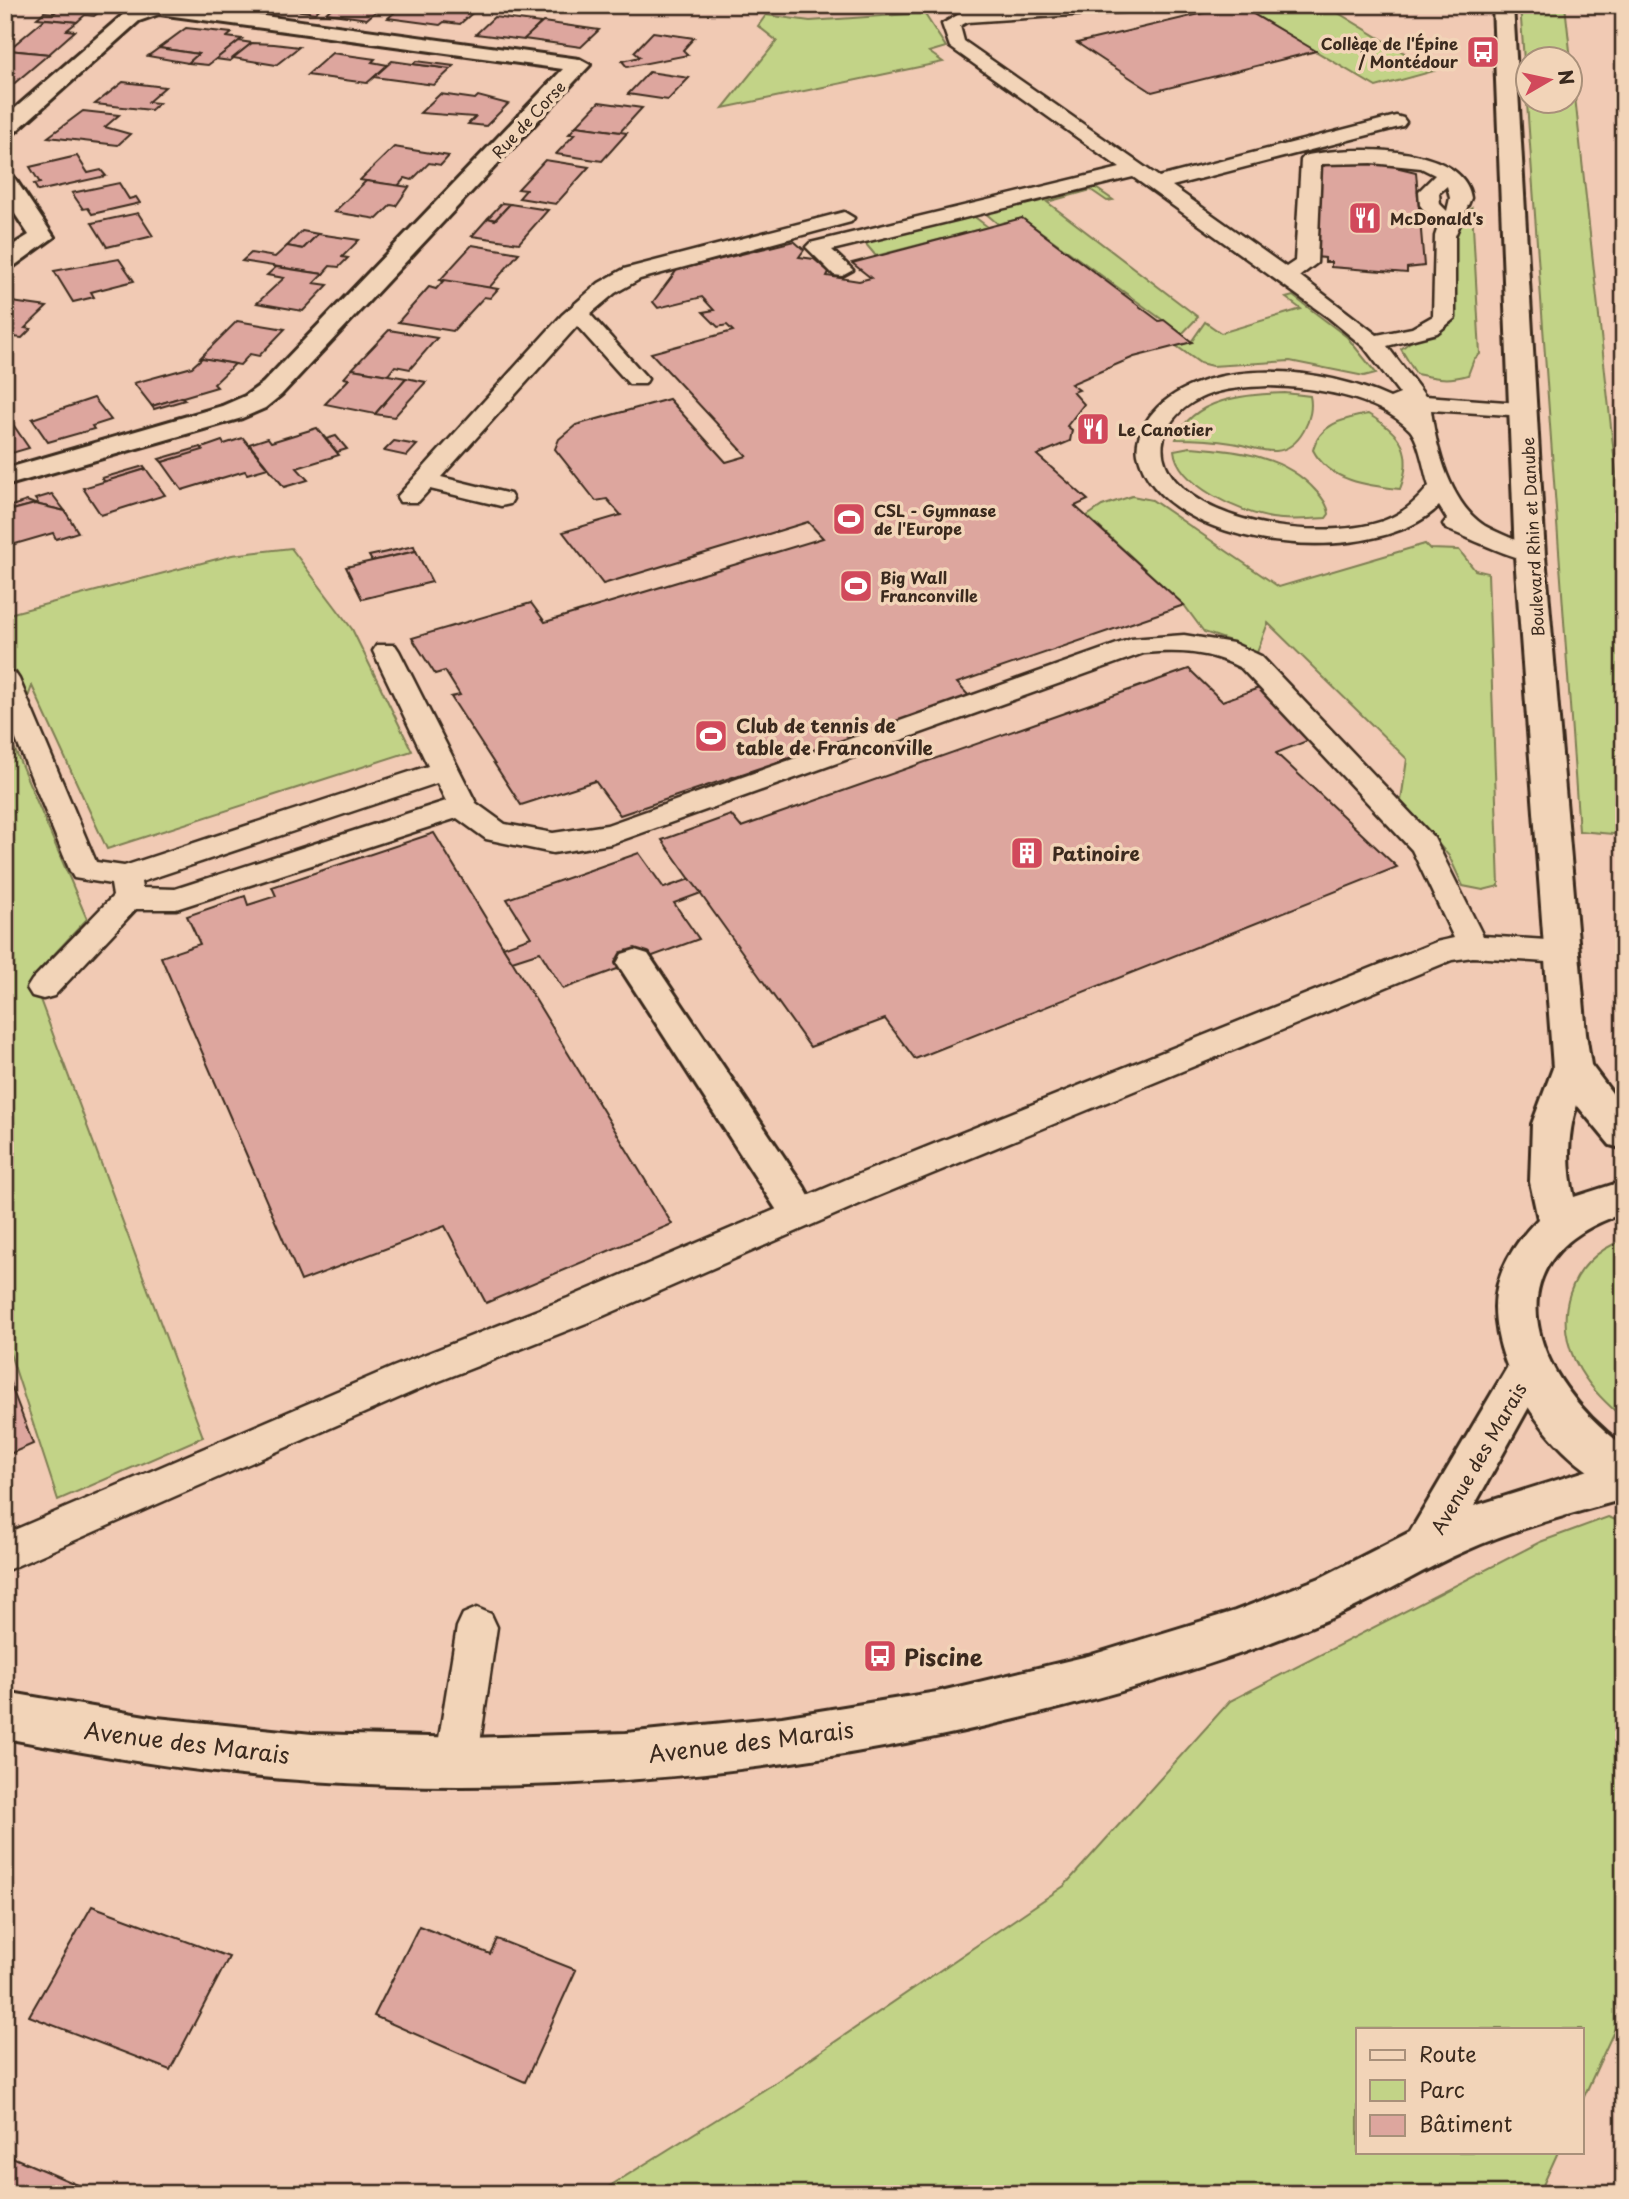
<svg xmlns="http://www.w3.org/2000/svg" width="1629" height="2199" viewBox="0 0 1629 2199" font-family="'Playpen Sans',sans-serif">
<style>
.built{fill:#e7bcaa}
.green{fill:#c2d387;stroke:#7e7e52;stroke-width:2;fill-rule:evenodd}
.building{fill:#dda69e;stroke:#3b2a1e;stroke-width:2}
.lines{fill:none;stroke-linecap:round;stroke-linejoin:round}
.service-casing{stroke:#3b2a1e;stroke-width:5}
.pedestrian-casing{stroke:#3b2a1e;stroke-width:6}
.minor-casing{stroke:#3b2a1e;stroke-width:6}
.tertiary-casing{stroke:#3b2a1e;stroke-width:6}
.secondary-casing{stroke:#3b2a1e;stroke-width:6}
.service{fill:#f2d4b8;fill-rule:evenodd}
.pedestrian{fill:#f2d4b8;fill-rule:evenodd}
.minor{fill:#f2d4b8;fill-rule:evenodd}
.tertiary{fill:#f2d4b8;fill-rule:evenodd}
.secondary{fill:#f2d4b8;fill-rule:evenodd}
.labels{text-anchor:middle;dominant-baseline:central;stroke-width:7;stroke-linejoin:round;paint-order:stroke}
.far-poi-label{font-size:16px;font-weight:bold;fill:#3b2a1e;stroke:#f2d4b8;text-anchor:start}
.far-street-label{font-size:16px;fill:#3b2a1e;stroke:#f2d4b8}
.poi-label{font-size:19px;font-weight:bold;fill:#3b2a1e;stroke:#f2d4b8;text-anchor:start}
.street-label{font-size:19px;fill:#3b2a1e;stroke:#f2d4b8}
.near-poi-label{font-size:23px;font-weight:bold;fill:#3b2a1e;stroke:#f2d4b8;text-anchor:start}
.near-street-label{font-size:23px;fill:#3b2a1e;stroke:#f2d4b8}
</style>
<rect width="100%" height="100%" fill="#f1cab4"/>
<filter id="ink" filterUnits="userSpaceOnUse"><feTurbulence type="fractalNoise" baseFrequency=".0143" numOctaves="2"/><feDisplacementMap in="SourceGraphic" scale="14" xChannelSelector="R" yChannelSelector="G"/><feConvolveMatrix kernelMatrix="1 2 1 2 8 2 1 2 1" color-interpolation-filters="sRGB"/></filter>
<g filter="url(#ink)">
<polygon class="built" points="697,5 1044,5 810,21"/>
<g class="green">
<polygon points="1238,5 1325,5 1434,71 1376,87"/>
<path d="M 1520,5 L 1565,5 L 1624,546 L 1624,835 L 1579,831 ZM 1528,60 L 1570,60 L 1570,102 L 1528,102 Z"/>
<polygon points="924,13 946,47 929,52 943,62 723,108 777,41 758,26 766,15 810,21"/>
<polygon points="1090,184 1113,200 1107,201 1091,190 1047,202 1198,317 1182,334 1022,218 998,224 984,212"/>
<path d="M 1472,208 L 1480,354 L 1474,359 L 1468,375 C 1447,381 1436,378 1416,374 L 1401,349 L 1410,342 L 1451,324 L 1449,266 L 1458,217 Z"/>
<polygon points="972,215 988,227 876,256 865,243"/>
<polygon points="1293,296 1347,337 1376,373 1364,376 1290,361 1212,366 1200,363 1175,345 1191,342 1205,322 1221,333 1301,309 1286,298"/>
<path d="M 1285,393 L 1310,396 C 1315,417 1300,449 1276,451 C 1262,452 1246,445 1232,443 C 1214,440 1195,439 1176,439 C 1192,398 1247,394 1285,393 Z"/>
<path d="M 1368,414 C 1402,434 1414,452 1400,489 C 1368,486 1329,481 1313,450 C 1320,423 1344,419 1368,414 Z"/>
<path d="M 1190,447 C 1236,451 1283,454 1316,491 C 1322,497 1328,505 1329,514 L 1326,518 C 1308,519 1289,521 1272,518 C 1241,513 1177,485 1174,450 Z"/>
<polygon points="1132,496 1152,500 1279,587 1425,544 1430,549 1459,550 1475,570 1488,573 1499,886 1483,890 1463,886 1449,856 1401,801 1407,759 1268,623 1255,658 1230,641 1204,632 1184,605 1087,516 1102,506"/>
<polygon points="291,548 352,629 412,751 107,849 32,686 12,743 87,919 32,978 203,1437 58,1500 5,1338 5,615 232,555"/>
<path d="M 1624,1240 L 1624,1419 C 1607,1404 1592,1390 1580,1370 C 1550,1321 1568,1259 1624,1240 Z"/>
<polygon points="1608,1517 1624,1523 1624,2009 1582,2101 1582,2029 1358,2029 1358,2152 1558,2152 1539,2194 597,2194 770,2086 1064,1886 1230,1701 1540,1542"/>
</g>
<g class="building">
<polygon points="63,5 102,5 93,13 98,13 94,16 85,15 77,22 37,18 44,12 54,13"/>
<polygon points="260,5 324,5 315,13"/>
<polygon points="335,5 383,5 367,19 326,13"/>
<polygon points="403,5 458,10 461,7 477,9 460,24 444,22 440,25 388,18"/>
<polygon points="1238,5 1316,51 1152,92 1077,43"/>
<polygon points="494,17 541,23 524,40 476,34"/>
<polygon points="45,19 77,22 67,30 75,31 49,54 8,50"/>
<polygon points="543,22 599,30 581,47 524,39"/>
<polygon points="186,28 232,33 227,37 242,39 208,65 188,63 198,54 159,48"/>
<polygon points="653,32 694,38 683,50 688,55 627,67 622,61 640,57 634,52"/>
<polygon points="239,41 252,43 230,61 216,59"/>
<polygon points="252,43 274,44 299,47 276,65 233,58"/>
<polygon points="159,48 198,54 188,63 148,56"/>
<polygon points="8,50 49,54 10,87 5,86 5,52"/>
<polygon points="332,53 375,59 372,62 388,65 367,83 307,75"/>
<polygon points="392,61 413,64 451,69 434,85 374,77"/>
<polygon points="416,61 454,66 451,69 413,64"/>
<polygon points="649,72 689,78 668,100 628,94"/>
<polygon points="123,82 165,87 148,102 159,103 151,110 95,104"/>
<polygon points="440,94 475,99 478,96 508,104 486,126 468,124 475,117 420,113"/>
<polygon points="599,102 642,108 620,132 576,126"/>
<polygon points="83,111 119,115 105,127 130,134 118,145 48,137"/>
<polygon points="576,126 620,132 627,133 602,161 556,154 575,134 569,134"/>
<polygon points="394,147 449,156 441,165 429,163 412,180 405,178 398,186 360,180"/>
<polygon points="77,156 88,173 101,170 106,176 38,191 34,184 40,183 30,167"/>
<polygon points="1331,159 1399,164 1399,168 1416,172 1424,266 1407,268 1407,273 1331,267 1331,262 1325,262 1325,258 1315,257 1314,165 1324,166"/>
<polygon points="545,160 589,167 556,204 519,198 526,190 518,189"/>
<polygon points="366,181 409,187 396,206 391,205 377,219 334,212"/>
<polygon points="119,183 129,199 136,197 140,203 92,214 88,208 83,209 72,193"/>
<polygon points="502,203 510,204 495,220 488,218"/>
<polygon points="510,204 548,210 519,243 472,236 488,218 495,220"/>
<polygon points="138,213 153,236 107,247 92,223"/>
<polygon points="1022,218 1159,321 1164,320 1192,342 1134,357 1071,384 1079,390 1073,392 1084,404 1067,426 1072,430 1070,441 1037,455 1088,500 1075,506 1184,605 957,683 970,697 620,815 595,781 521,805 451,697 460,695 445,671 435,674 412,638 531,603 545,622 823,538 808,522 603,584 563,532 621,515 607,499 596,501 555,449 559,439 576,425 669,399 726,462 747,456 651,353 733,331 727,325 718,327 703,312 714,310 702,297 658,308 653,302 677,270 794,241 804,250 799,257 814,259 829,272 827,276 859,281 871,278 852,263"/>
<polygon points="302,231 318,234 303,249 287,246"/>
<polygon points="318,234 359,240 342,257 348,258 339,267 330,266 323,274 242,261 251,253 275,257 287,246 303,249"/>
<polygon points="472,245 519,253 489,288 440,280"/>
<polygon points="119,259 134,281 91,292 94,297 73,302 54,271"/>
<polygon points="276,267 323,274 314,283 328,285 303,311 257,303 284,278 267,275"/>
<polygon points="444,280 498,289 490,298 484,297 453,331 398,322 429,287 436,289"/>
<polygon points="5,301 47,307 25,328 31,329 22,338 5,336"/>
<polygon points="237,321 285,329 259,356 250,354 240,365 200,358"/>
<polygon points="389,330 437,338 410,369 395,366 388,375 352,369"/>
<polygon points="202,358 235,364 214,384 217,387 152,406 134,383 192,367"/>
<polygon points="352,369 406,378 375,414 325,404 349,379 344,378"/>
<polygon points="406,378 426,382 394,417 375,414"/>
<polygon points="182,397 185,400 154,409 152,406"/>
<polygon points="94,398 111,420 92,426 94,429 48,442 32,419"/>
<polygon points="12,423 29,448 5,455 5,425"/>
<polygon points="317,428 339,455 297,468 308,480 284,487 249,444 268,438 271,442"/>
<polygon points="336,436 347,449 337,452 326,439"/>
<polygon points="243,438 268,468 247,474 245,471 182,490 162,462 222,441 224,444"/>
<polygon points="394,441 417,445 407,456 384,451"/>
<polygon points="201,447 203,450 162,462 159,459"/>
<polygon points="144,466 146,469 105,482 102,478"/>
<polygon points="146,469 165,495 101,515 83,488"/>
<polygon points="52,494 65,511 35,504 38,503 35,499"/>
<polygon points="27,501 35,504 8,511 5,508"/>
<polygon points="35,504 65,511 78,532 56,539 53,533 5,547 5,512"/>
<polygon points="414,546 416,551 372,561 369,556"/>
<polygon points="416,551 432,582 362,599 346,567"/>
<polygon points="1189,669 1222,701 1262,687 1317,737 1276,753 1397,867 915,1059 885,1019 810,1047 662,840 731,815 741,827"/>
<polygon points="434,833 672,1224 486,1303 445,1226 301,1281 161,957 200,944 187,916 245,896 248,905 276,896 272,887"/>
<polygon points="639,853 664,888 690,879 701,893 674,903 699,939 563,989 540,952 512,961 503,947 531,937 507,899"/>
<polygon points="5,1370 33,1444 5,1456"/>
<polygon points="92,1906 229,1957 170,2070 29,2016"/>
<polygon points="419,1926 490,1954 497,1939 576,1970 525,2082 374,2016"/>
<polygon points="5,2154 99,2194 5,2194"/>
</g>
<g class="lines">
<defs>
<g id="service">
<path d="M 1063,5 L 1158,5 L 1149,10 L 967,22 L 960,26 L 964,41 L 1159,177 L 1396,116 L 1403,118 L 1406,122 L 1403,126 L 1172,186 L 1286,267 L 1295,261 L 1301,160 L 1304,156 C 1343,146 1464,142 1471,198 L 1455,236 L 1455,318 L 1437,333 L 1387,346 L 1425,396 L 1533,404 L 1537,409 L 1533,414 L 1525,416 L 1431,410 C 1436,448 1450,504 1485,526 C 1501,535 1522,542 1539,551 L 1543,556 L 1539,561 C 1524,565 1466,536 1446,529 L 1443,524 L 1447,519 L 1439,506 C 1377,570 1160,553 1138,454 C 1135,437 1146,419 1158,407 C 1214,355 1326,368 1390,398 L 1400,394 L 1364,347 L 1329,318 L 1133,177 L 832,250 L 853,270 L 842,276 L 834,275 L 806,247 L 810,243 L 1120,168 L 950,47 L 942,24 L 963,12 ZM 1372,163 L 1421,168 L 1435,175 L 1419,191 L 1420,205 L 1438,227 L 1435,236 L 1433,316 L 1412,328 L 1377,335 L 1300,276 L 1317,263 L 1321,164 ZM 1447,186 L 1450,198 L 1447,211 L 1440,204 L 1439,193 ZM 1268,386 C 1312,387 1378,396 1410,430 C 1420,442 1424,471 1429,486 C 1417,501 1401,515 1383,521 C 1327,540 1215,528 1175,480 C 1147,446 1170,411 1205,396 C 1225,388 1247,387 1268,386 Z"/>
<polygon points="844,212 854,218 851,222 640,279 615,293 590,314 648,379 645,384 629,384 577,326 441,477 510,494 513,499 510,504 501,506 430,489 418,502 400,502 397,497 562,315 599,283 624,269"/>
<path d="M 1184,635 L 1233,643 L 1261,656 L 1434,838 L 1483,936 L 1562,941 L 1573,944 L 1578,952 L 1573,960 L 1562,963 L 1473,957 L 1452,960 L 871,1199 L 594,1320 L 419,1389 L 5,1571 L 5,1534 L 393,1367 L 568,1298 L 847,1179 L 1436,942 L 1454,938 L 1412,850 L 1241,668 C 1209,651 1180,650 1144,653 L 611,844 L 553,853 L 486,839 L 457,818 L 176,909 L 136,909 L 54,996 L 43,999 L 32,996 L 27,988 L 32,980 L 113,896 L 111,884 L 74,878 L 70,871 L 5,713 L 5,671 L 15,673 L 19,679 L 96,862 L 124,866 L 428,766 L 373,651 L 377,645 L 395,645 L 399,651 L 476,803 L 505,824 L 553,833 L 607,825 L 1131,639 ZM 437,783 L 446,801 L 175,889 L 142,888 L 141,882 Z"/>
<polygon points="477,1608 491,1614 497,1627 477,1763 471,1778 456,1784 441,1778 435,1763 457,1627 463,1614"/>
</g>
<polygon id="pedestrian" points="635,950 648,954 804,1187 810,1198 804,1209 790,1214 776,1209 617,963 622,954"/>
<g id="minor">
<polygon points="146,5 183,5 579,59 590,65 281,395 265,408 242,418 5,486 5,469 222,406 245,396 263,383 563,69 159,14 139,21 13,134 5,136 5,117 125,13"/>
<polygon points="5,174 13,176 54,237 14,266 5,268 5,250 29,235 5,199"/>
</g>
<path id="tertiary" d="M 1529,1351 L 1544,1356 L 1550,1369 L 1474,1506 L 1624,1459 L 1624,1499 C 1570,1514 1516,1528 1465,1551 C 1426,1568 1391,1590 1353,1608 C 1315,1626 1275,1641 1236,1655 C 940,1756 625,1802 312,1781 C 209,1775 107,1757 5,1738 L 5,1692 L 157,1718 L 312,1734 L 468,1738 L 626,1733 L 782,1717 L 937,1692 L 1088,1656 L 1235,1611 L 1320,1578 L 1410,1532 L 1514,1356 Z"/>
<path id="secondary" d="M 1493,5 L 1513,5 L 1545,556 L 1586,1034 L 1591,1065 L 1624,1109 L 1624,1149 L 1610,1145 L 1577,1105 C 1567,1133 1567,1168 1574,1197 L 1624,1181 L 1624,1213 C 1485,1258 1532,1378 1624,1446 L 1624,1490 C 1558,1467 1495,1378 1495,1307 C 1495,1273 1515,1242 1538,1219 L 1530,1182 L 1532,1124 L 1553,1068 L 1515,556 Z"/>
</defs>
<use href="#service" class="service-casing"/>
<use href="#pedestrian" class="pedestrian-casing"/>
<use href="#minor" class="minor-casing"/>
<use href="#tertiary" class="tertiary-casing"/>
<use href="#secondary" class="secondary-casing"/>
<use href="#service" class="service"/>
<use href="#pedestrian" class="pedestrian"/>
<use href="#minor" class="minor"/>
<use href="#tertiary" class="tertiary"/>
<use href="#secondary" class="secondary"/>
</g>
</g>
<defs>
<symbol id="bus-square" viewBox="-11 -11 22 22"><rect x="-9" y="-9" width="18" height="18" rx="4" fill="#d1495b" stroke="#f2d4b8"/><path d="M-5-6H5V4H4V6H2V4H-2V6H-4V4H-5ZM-3.5-4V0h7V-4ZM-3.5 1.2v1.5H-2V1.2ZM2 1.2v1.5H3.5V1.2Z" fill="#fff"/></symbol>
<symbol id="restaurant-square" viewBox="-11 -11 22 22"><rect x="-9" y="-9" width="18" height="18" rx="4" fill="#d1495b" stroke="#f2d4b8"/><path d="M-5-6h1v4h1v-4h1v4h1v-4h1v5L-1.5 .5V6h-2V.5L-5-1ZM5-6V6H3V1.5H1.5Q1.5-4 5-6Z" fill="#fff"/></symbol>
<symbol id="stadium-square" viewBox="-11 -11 22 22"><rect x="-9" y="-9" width="18" height="18" rx="4" fill="#d1495b" stroke="#f2d4b8"/><path d="M0-5a6.5 5 0 1 0 0 10a6.5 5 0 1 0 0-10ZM-3.5-1.8h7v3.6h-7Z" fill="#fff"/></symbol>
<symbol id="building-square" viewBox="-11 -11 22 22"><rect x="-9" y="-9" width="18" height="18" rx="4" fill="#d1495b" stroke="#f2d4b8"/><path d="M-4-6H4V6H1V3H-1V6H-4ZM-2.5-4.3h1.7v1.8h-1.7ZM.8-4.3h1.7v1.8H.8ZM-2.5-1h1.7V.8h-1.7ZM.8-1h1.7V.8H.8Z" fill="#fff"/></symbol>
</defs>
<g fill-rule="evenodd">
<use href="#bus-square" x="1464" y="33" width="38" height="38"/>
<use href="#restaurant-square" x="1346" y="199" width="38" height="38"/>
<use href="#restaurant-square" x="1074" y="410" width="38" height="38"/>
<use href="#stadium-square" x="830" y="500" width="38" height="38"/>
<use href="#stadium-square" x="837" y="567" width="38" height="38"/>
<use href="#stadium-square" x="692" y="717" width="38" height="38"/>
<use href="#building-square" x="1008" y="834" width="38" height="38"/>
<use href="#bus-square" x="861" y="1637" width="38" height="38"/>
</g>
<g class="labels">
<g class="far-poi-label">
<text x="1458" y="43" text-anchor="end">Collège de l'Épine<tspan x="1458" dy="18">/ Montédour</tspan></text>
<text x="1390" y="218">McDonald's</text>
<text x="1118" y="429">Le Canotier</text>
<text x="874" y="510">CSL - Gymnase<tspan x="874" dy="18">de l'Europe</tspan></text>
<text x="880" y="577">Big Wall<tspan x="880" dy="18">Franconville</tspan></text>
</g>
<g class="far-street-label">
<text transform="translate(528 119) rotate(-47)">Rue de Corse</text>
<text transform="translate(1532 537) rotate(-93)">Boulevard Rhin et Danube</text>
</g>
<g class="poi-label">
<text x="736" y="725">Club de tennis de<tspan x="736" dy="22">table de Franconville</tspan></text>
<text x="1052" y="853">Patinoire</text>
</g>
<g class="street-label">
<text transform="translate(1478 1458) rotate(-60)">Avenue des Marais</text>
</g>
<g class="near-poi-label">
<text x="904" y="1656">Piscine</text>
</g>
<g class="near-street-label">
<text transform="translate(751 1741) rotate(-7)">Avenue des Marais</text>
<text transform="translate(187 1742) rotate(7)">Avenue des Marais</text>
</g>
</g>
<rect width="1629" height="2199" fill="none" stroke="#f2d4b8" stroke-width="28"/>
<rect x="14" y="14" width="1601" height="2171" fill="none" stroke="#3b2a1e" stroke-width="2.5" filter="url(#ink)"/>
<rect x="1356" y="2028" width="228" height="126" fill="#f2d4b8" stroke="#a9907a" stroke-width="2"/>
<rect x="1370" y="2050" width="35" height="10" fill="#f2d4b8" stroke="#a9907a" stroke-width="2"/>
<text x="1419" y="2062" font-size="21" fill="#3b2a1e">Route</text>
<rect x="1370" y="2080" width="35" height="21" fill="#c2d387" stroke="#a9907a" stroke-width="2"/>
<text x="1419" y="2098" font-size="21" fill="#3b2a1e">Parc</text>
<rect x="1370" y="2115" width="35" height="21" fill="#dda69e" stroke="#a9907a" stroke-width="2"/>
<text x="1419" y="2132" font-size="21" fill="#3b2a1e">Bâtiment</text>
<g transform="translate(1549 80) rotate(81)"><circle r="33" fill="#f2d4b8" stroke="#a9907a" stroke-width="2"/>
<path d="M0-5L12 26L0 18L-12 26Z" fill="#d1495b"/>
<text y="-10" font-size="19" font-weight="bold" text-anchor="middle" fill="#3b2a1e">N</text>
</g>
</svg>
